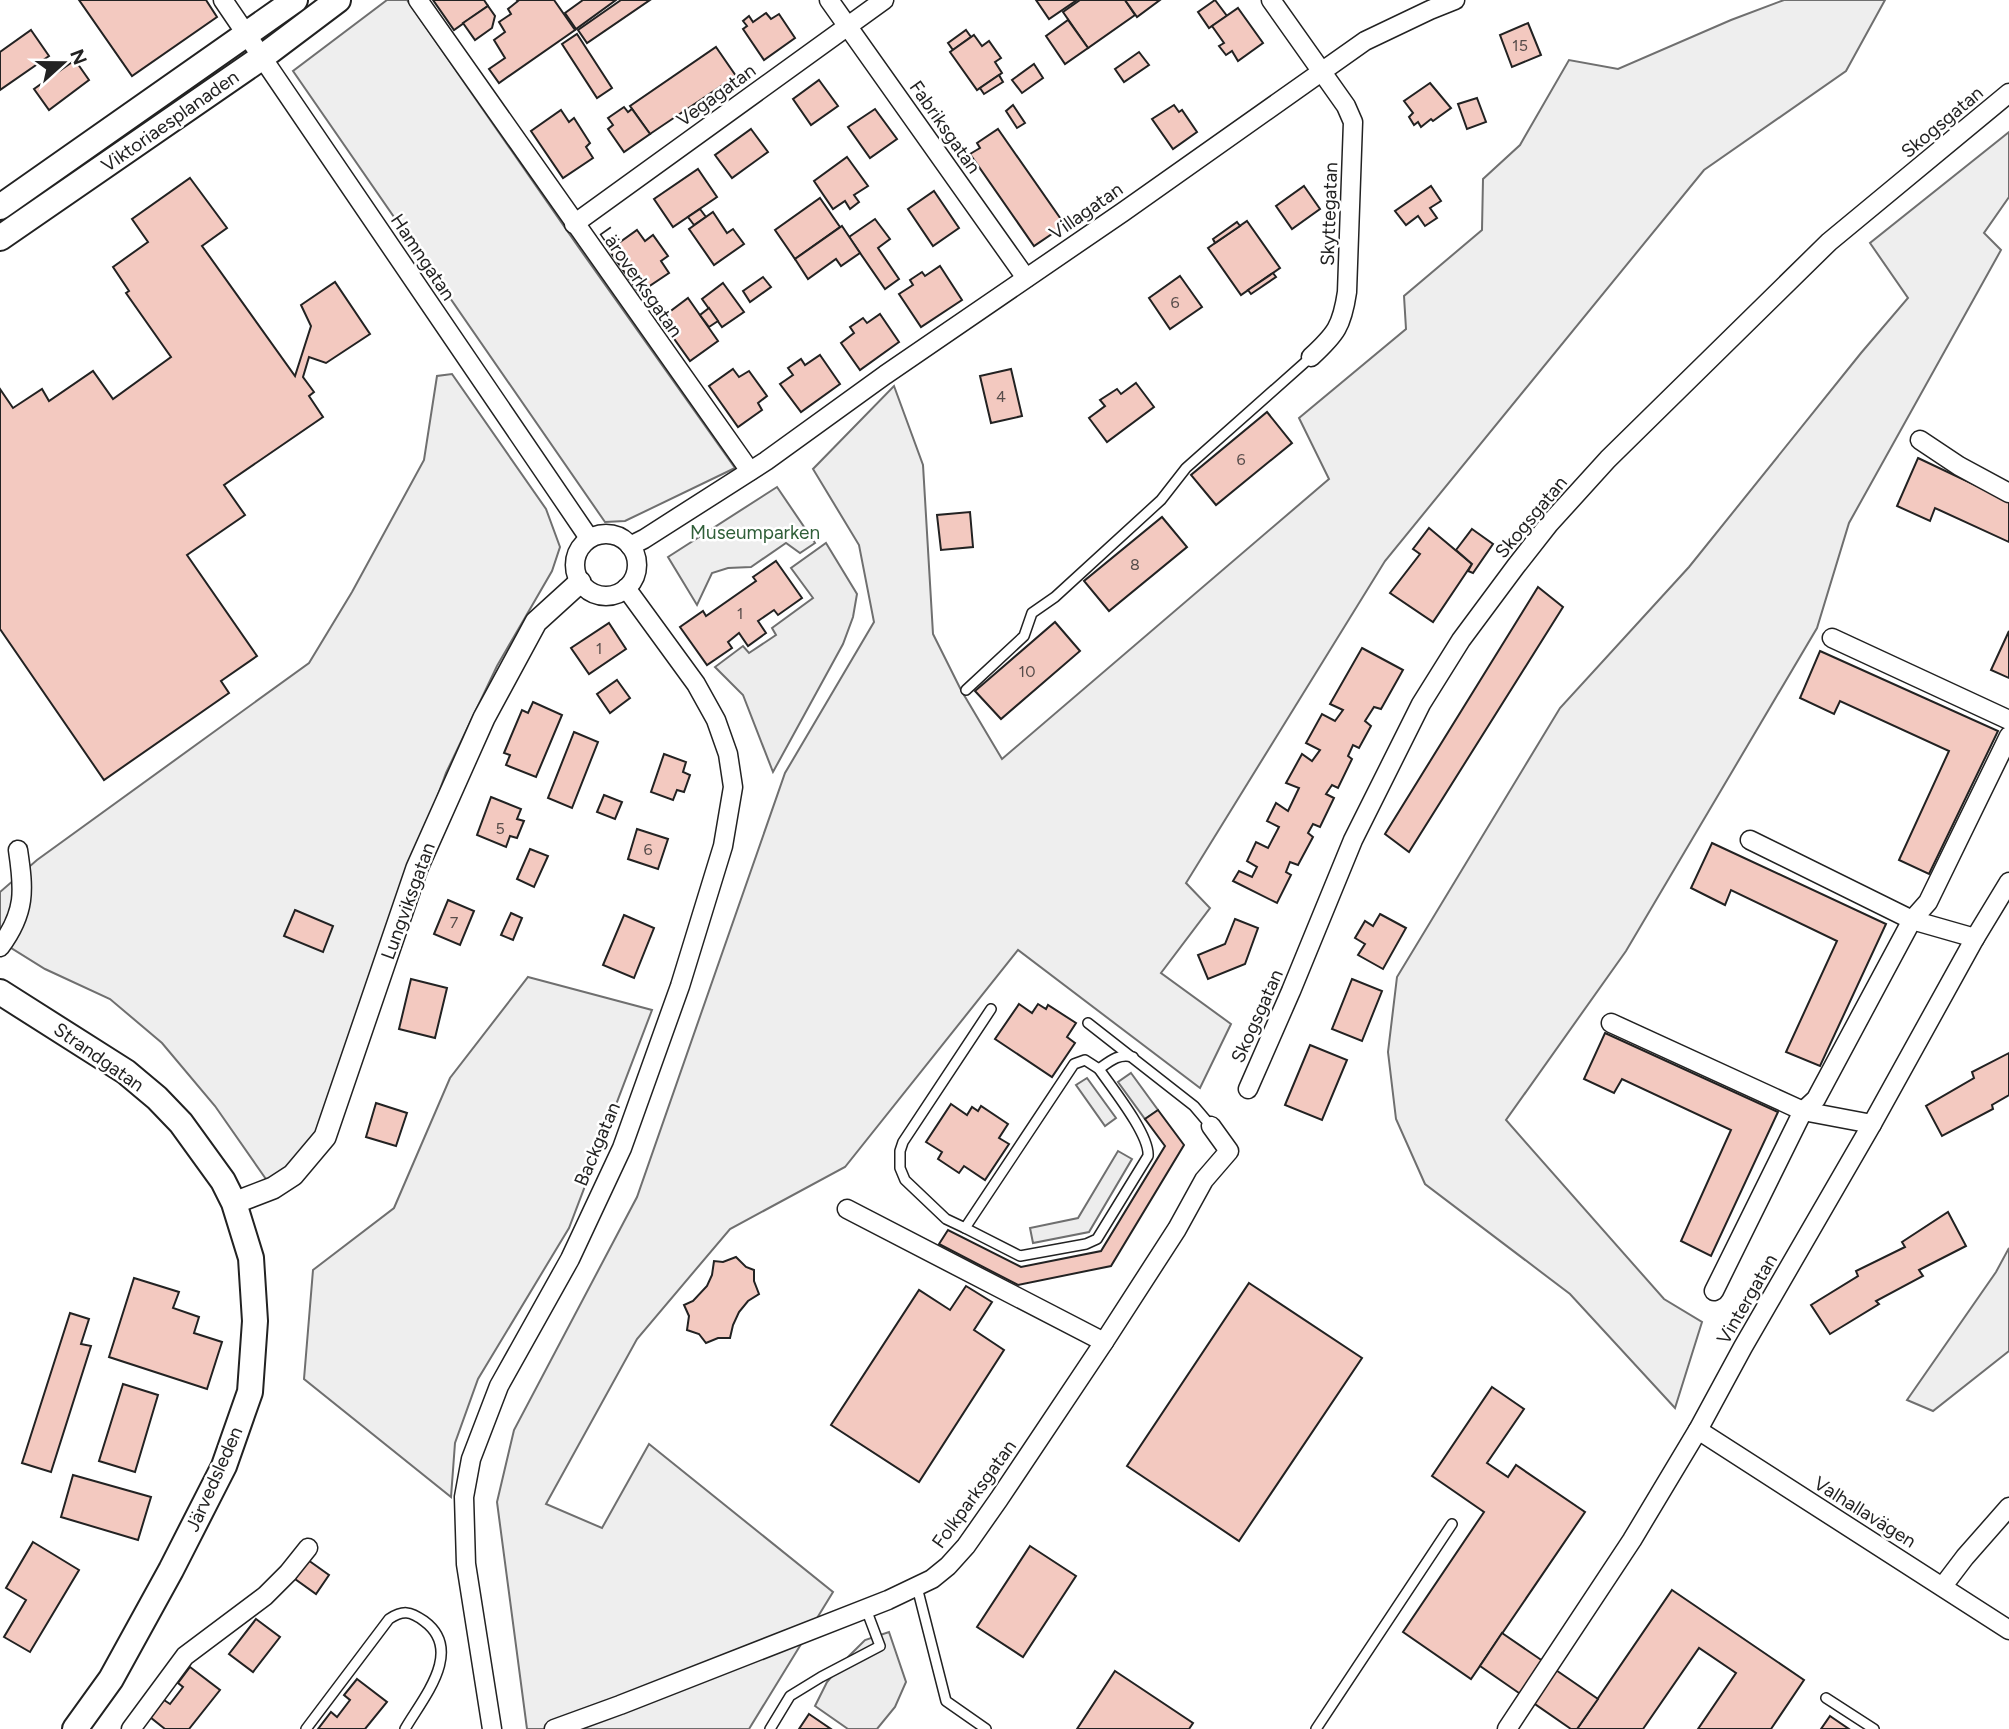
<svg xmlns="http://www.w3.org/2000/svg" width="2009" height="1729" viewBox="0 0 2009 1729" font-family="Figtree,sans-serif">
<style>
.green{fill:#eee;stroke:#6f6f6f;stroke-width:2}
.parking{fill:#ededed;stroke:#6f6f6f;stroke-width:2}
.building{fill:#f3c9c0;stroke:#222;stroke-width:2}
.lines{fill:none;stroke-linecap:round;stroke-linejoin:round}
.service-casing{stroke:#222;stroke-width:12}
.minor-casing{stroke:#222;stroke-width:21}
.tertiary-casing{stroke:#222;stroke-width:24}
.secondary-casing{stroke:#222;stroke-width:28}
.service{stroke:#fff;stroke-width:9}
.minor{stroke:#fff;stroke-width:18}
.tertiary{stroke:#fff;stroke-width:21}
.secondary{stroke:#fff;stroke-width:24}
.labels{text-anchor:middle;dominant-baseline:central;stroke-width:5;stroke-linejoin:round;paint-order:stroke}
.number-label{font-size:16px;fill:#564c4a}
.street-label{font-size:19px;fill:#222;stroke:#fff}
.park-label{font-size:19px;fill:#2f5e38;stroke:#fff}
</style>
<rect width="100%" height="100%" fill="#fff"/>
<g class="green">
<polygon points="387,0 407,0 577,245 735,468 625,521 605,522 293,71"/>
<polygon points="1784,0 1885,0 1846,71 1704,170 1385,561 1186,883 1210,908 1161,973 1231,1024 1200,1088 1018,950 845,1167 730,1229 637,1339 546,1504 602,1528 649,1444 833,1592 749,1729 527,1729 497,1502 514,1430 637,1197 785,773 874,622 859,545 813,469 894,386 923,465 933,634 961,690 1002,759 1329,479 1299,418 1406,329 1404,296 1482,230 1483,179 1520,145 1569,60 1618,69 1731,20"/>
<polygon points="2009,132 2009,197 1984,233 2001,250 1849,523 1817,628 1626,951 1506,1120 1664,1299 1702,1322 1675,1408 1570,1294 1425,1184 1396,1119 1388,1052 1397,977 1560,708 1689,567 1861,353 1908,298 1870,243"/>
<polygon points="452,374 546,509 560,547 552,571 497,666 446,773 363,1001 320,1133 292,1167 268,1182 215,1106 162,1043 110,999 45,969 0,941 0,892 37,860 309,663 352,592 424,460 437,376"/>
<polygon points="777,487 815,543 800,553 786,543 751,567 728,568 712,573 697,605 668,557"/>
<polygon points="528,977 652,1010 569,1228 478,1379 455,1443 451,1497 304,1379 313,1270 394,1208 450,1078"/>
<polygon points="2009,1248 2009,1351 1933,1411 1907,1400 1996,1272"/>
</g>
<g class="parking">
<polygon points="826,543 857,594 853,617 843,644 773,772 743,695 715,667 743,646 749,653 776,635 772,628 813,598 791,568"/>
<polygon points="1131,1073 1158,1110 1145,1119 1118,1082"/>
<polygon points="1087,1078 1116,1118 1105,1126 1076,1085"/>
<polygon points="1118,1151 1132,1159 1089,1232 1033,1243 1030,1228 1078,1218"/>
<polygon points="889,1632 906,1682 895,1707 877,1729 848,1729 815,1706 827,1682 849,1656 865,1640"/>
</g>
<g class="building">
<polygon points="79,0 206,0 217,17 132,76"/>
<polygon points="433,0 484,0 488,6 454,30"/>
<polygon points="517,0 554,0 575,30 499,83 489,69 505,58 494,40 505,32 499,22 511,14 508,9 518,1"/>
<polygon points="583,0 616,0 576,29 565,13"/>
<polygon points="621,0 650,0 587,43 578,30"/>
<polygon points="1036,0 1077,0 1049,19"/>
<polygon points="1080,0 1125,0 1135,15 1088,48 1063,12"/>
<polygon points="1125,0 1160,0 1137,17"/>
<polygon points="1215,0 1227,16 1209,28 1198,12"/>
<polygon points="488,6 495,16 492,28 475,40 463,23"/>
<polygon points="1238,8 1263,43 1238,61 1232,51 1226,55 1219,46 1224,43 1212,26"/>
<polygon points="766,13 771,19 779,14 795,38 764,60 743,29 747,26 743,21 749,16 753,22"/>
<polygon points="1068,20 1088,48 1065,64 1046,36"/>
<polygon points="1528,23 1541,55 1512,67 1500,35"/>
<polygon points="31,30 49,56 0,90 0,52"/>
<polygon points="966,30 971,37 953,50 948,43"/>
<polygon points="577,34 612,88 597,98 562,44"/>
<polygon points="974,35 982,46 989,41 1001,58 995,62 1002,73 977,90 950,52"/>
<polygon points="716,47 736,76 650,134 630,106"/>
<polygon points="1139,52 1149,65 1124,82 1115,69"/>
<polygon points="75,60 89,80 49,110 34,89"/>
<polygon points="1034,64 1043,78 1022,93 1012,80"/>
<polygon points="999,75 1003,82 984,94 980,88"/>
<polygon points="819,80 838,106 811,125 793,99"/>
<polygon points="1430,83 1451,108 1433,121 1431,119 1421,127 1418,122 1414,125 1409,117 1413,113 1404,101"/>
<polygon points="1477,98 1486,122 1467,129 1458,104"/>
<polygon points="1013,105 1025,123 1017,128 1006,111"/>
<polygon points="1174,105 1179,112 1182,110 1197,132 1173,149 1152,119"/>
<polygon points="624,107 628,112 632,109 650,134 624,152 608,129 613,125 608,118"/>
<polygon points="875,109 897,139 870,158 848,127"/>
<polygon points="561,110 569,122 574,118 590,143 586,147 593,158 563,178 531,131"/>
<polygon points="751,129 768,152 732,178 715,155"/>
<polygon points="998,129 1065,225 1034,246 970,154 980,148 977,143"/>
<polygon points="847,157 868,186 854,195 859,202 850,209 845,201 833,209 814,181"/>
<polygon points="698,169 717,197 673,227 654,199"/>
<polygon points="190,178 227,228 202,246 295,376 311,326 301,305 335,282 370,334 326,363 309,357 303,377 314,392 309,396 323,417 224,485 245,515 187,555 257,656 221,681 229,693 104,780 0,629 0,389 13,408 42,389 49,401 93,371 113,399 171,357 126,293 129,291 113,267 148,242 132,219"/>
<polygon points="1304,186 1320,209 1292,229 1276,206"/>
<polygon points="1431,186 1441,201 1430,208 1437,218 1425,226 1418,216 1406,225 1395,211"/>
<polygon points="934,191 959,228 933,246 908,209"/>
<polygon points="820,198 840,227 795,259 775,230"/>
<polygon points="700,209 706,217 694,225 688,217"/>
<polygon points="713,212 727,233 733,229 744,244 714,265 689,229"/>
<polygon points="875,219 890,239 878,248 899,279 885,289 849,237"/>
<polygon points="1247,221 1280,268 1241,295 1208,248"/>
<polygon points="1237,222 1240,226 1215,243 1213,239"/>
<polygon points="842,226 860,253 841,266 836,259 808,279 795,259"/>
<polygon points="637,230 645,241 653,235 668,256 661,261 669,273 639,293 609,250"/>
<polygon points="940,266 962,300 921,327 899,294 913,285 910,280 922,272 925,276"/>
<polygon points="1273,273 1276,277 1251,294 1248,290"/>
<polygon points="1180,276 1202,307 1170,329 1149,298"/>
<polygon points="763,277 771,287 750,302 743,291"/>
<polygon points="723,283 744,312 722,327 702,299"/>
<polygon points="688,298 718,341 690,361 660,319"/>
<polygon points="709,308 718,321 709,327 700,315"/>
<polygon points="880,314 899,342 860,370 841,343 854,333 850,327 863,318 867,323"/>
<polygon points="820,355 840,384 801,412 780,384 793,375 788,368 801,359 805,365"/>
<polygon points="733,369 739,377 749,371 767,396 758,403 762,410 738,427 709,386"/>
<polygon points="1011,369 1022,416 991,423 980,376"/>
<polygon points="1136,383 1154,407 1107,442 1089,418 1105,406 1100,400 1117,389 1121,394"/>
<polygon points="1267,412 1292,443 1216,505 1191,475"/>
<polygon points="1918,458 2009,501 2009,542 1935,508 1930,521 1897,506"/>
<polygon points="970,512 973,547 941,550 937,515"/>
<polygon points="1162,517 1187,547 1109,611 1084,581"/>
<polygon points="1429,528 1472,564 1433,622 1390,593 1420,554 1413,549"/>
<polygon points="1472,529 1493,544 1473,573 1468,571 1472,564 1456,550"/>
<polygon points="776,561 802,598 778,615 774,610 758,621 766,633 748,646 739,633 728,642 732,648 707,665 680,627 703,611 706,616 756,581 753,577"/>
<polygon points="1538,587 1563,607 1409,852 1385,834"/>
<polygon points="1055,622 1080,651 1001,719 975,691"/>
<polygon points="609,623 626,649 589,674 571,648"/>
<polygon points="2009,631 2009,678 1991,670"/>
<polygon points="1362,648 1403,670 1381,709 1374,707 1365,721 1371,726 1359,748 1353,745 1348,756 1352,759 1338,788 1332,785 1326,794 1334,798 1320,827 1313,824 1308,833 1313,837 1298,865 1290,862 1286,872 1291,875 1277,903 1233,881 1239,871 1252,877 1257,867 1247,861 1256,842 1268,848 1279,827 1267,821 1276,803 1288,811 1299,788 1286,783 1302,754 1312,761 1320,750 1306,743 1322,714 1335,721 1343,710 1330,704"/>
<polygon points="1820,651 1998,731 1929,874 1899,860 1949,751 1840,701 1834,714 1800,698"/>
<polygon points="617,680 630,698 610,713 597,694"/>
<polygon points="533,702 562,715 536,777 506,765 510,755 504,753 522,710 528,713"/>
<polygon points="574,732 598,742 572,808 548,798"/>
<polygon points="664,754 686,762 683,772 690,775 684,792 677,790 673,800 651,792"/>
<polygon points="604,795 622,802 615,819 597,812"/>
<polygon points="491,797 521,809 517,819 524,821 517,838 510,836 506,847 477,835"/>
<polygon points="637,829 668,839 658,869 628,859"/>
<polygon points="1712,843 1886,924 1820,1066 1786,1052 1837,941 1731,890 1725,905 1691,888"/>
<polygon points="530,849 548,856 534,887 517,879"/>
<polygon points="448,900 474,911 460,945 434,934"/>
<polygon points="295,910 333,926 323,952 284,936"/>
<polygon points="511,913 522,918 513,940 501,935"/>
<polygon points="1380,914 1406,928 1383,969 1358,955 1365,944 1355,938 1365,921 1373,926"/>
<polygon points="624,915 654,928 634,978 603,965"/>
<polygon points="1235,919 1258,928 1245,964 1208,979 1198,955 1225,944"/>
<polygon points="411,979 447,988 435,1038 399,1029"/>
<polygon points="1352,979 1382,991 1362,1041 1332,1029"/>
<polygon points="1019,1004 1032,1013 1038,1004 1046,1009 1048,1005 1076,1023 1067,1037 1075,1043 1052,1077 995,1039"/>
<polygon points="1605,1033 1778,1112 1711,1256 1681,1241 1731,1130 1622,1079 1614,1093 1584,1079"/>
<polygon points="1310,1045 1347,1060 1322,1120 1285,1105"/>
<polygon points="2009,1053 2009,1095 1992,1105 1993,1109 1942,1136 1926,1106 1974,1078 1972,1072"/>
<polygon points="376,1103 407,1113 396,1146 366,1137"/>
<polygon points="951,1104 967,1115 972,1107 978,1111 981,1106 1008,1124 999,1138 1009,1144 985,1180 964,1166 959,1173 938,1159 942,1152 926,1142"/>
<polygon points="1158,1110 1184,1145 1111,1266 1018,1285 939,1244 948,1230 1021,1267 1101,1251 1165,1146 1145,1119"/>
<polygon points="1948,1212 1966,1246 1919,1270 1923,1276 1876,1301 1879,1304 1830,1334 1811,1305 1858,1276 1856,1271 1905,1247 1902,1242"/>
<polygon points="736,1257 746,1267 754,1270 754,1281 759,1294 748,1301 739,1312 733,1325 730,1338 718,1338 706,1343 699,1334 687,1330 689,1316 684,1305 693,1301 707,1286 712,1275 714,1261 723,1262"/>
<polygon points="134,1278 179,1292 173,1308 199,1317 194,1333 222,1342 207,1389 109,1357"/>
<polygon points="1249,1283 1362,1358 1239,1541 1127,1466"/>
<polygon points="966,1286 992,1302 974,1330 1004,1350 919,1482 831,1425 919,1290 950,1310"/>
<polygon points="70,1313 89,1319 81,1344 91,1346 51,1472 22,1463"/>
<polygon points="123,1384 158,1395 135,1472 99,1461"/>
<polygon points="1492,1387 1524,1409 1487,1463 1508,1477 1516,1465 1585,1512 1471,1679 1403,1632 1484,1512 1432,1476"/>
<polygon points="73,1475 151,1497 138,1540 61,1517"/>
<polygon points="33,1542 79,1570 30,1652 4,1637 26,1600 6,1588"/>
<polygon points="1030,1546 1076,1576 1023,1657 977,1627"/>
<polygon points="308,1560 329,1575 316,1594 295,1579"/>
<polygon points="1672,1590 1804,1680 1771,1729 1698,1729 1736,1673 1699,1648 1643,1729 1577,1729"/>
<polygon points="256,1619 280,1637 253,1672 229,1654"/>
<polygon points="1502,1633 1598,1699 1577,1729 1571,1729 1480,1666"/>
<polygon points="190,1667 220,1690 189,1729 165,1729 150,1717 164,1700 170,1704 183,1687 178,1683"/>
<polygon points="1115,1671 1193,1723 1189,1729 1077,1729"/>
<polygon points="357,1679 387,1702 365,1729 318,1729 331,1712 337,1717 350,1700 344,1695"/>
<polygon points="809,1714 831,1729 799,1729"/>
<polygon points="1830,1716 1849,1729 1821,1729"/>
</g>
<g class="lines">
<defs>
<g id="service">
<polyline points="966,690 1024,636 1032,613 1055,597 1161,500 1186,468 1311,357"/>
<path d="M 991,1009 L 903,1142 L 900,1151 L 900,1168 L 905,1180 L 946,1219 L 965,1228 L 1074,1064 L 1085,1060 L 1099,1069 C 1110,1061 1119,1053 1133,1057"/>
<polyline points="1088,1023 1194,1106 1211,1126"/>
<path d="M 965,1228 L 1020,1256 L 1086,1244 L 1097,1239 L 1148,1156 C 1150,1135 1112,1088 1099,1069"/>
<polyline points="917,1587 946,1701 986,1729"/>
<polyline points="1826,1698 1874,1729"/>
<path d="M 306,1729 L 389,1619 C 403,1610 410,1611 424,1621 C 465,1651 422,1699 405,1729"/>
<polyline points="770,1729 790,1696 821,1677 880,1646 866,1609"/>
<polyline points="1316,1729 1452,1524"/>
</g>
<g id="minor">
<polyline points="223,0 589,538"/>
<polyline points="418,0 750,471"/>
<polyline points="829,0 1026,278"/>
<path d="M 1271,0 L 1346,106 L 1353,122 L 1347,292 C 1342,326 1336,334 1311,357"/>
<polyline points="574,224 884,0"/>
<polyline points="1920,440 1959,466 2009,493"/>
<circle cx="606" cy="565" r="31"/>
<polyline points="630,546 644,539 766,461 885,375 1123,212 1365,41 1430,10 1455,0"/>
<polyline points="1832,638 2009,720"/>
<polyline points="1750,840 1912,920 1975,938"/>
<path d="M 0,947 C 26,912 24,890 18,850"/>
<polyline points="1611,1023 1803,1111 1872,1124"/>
<polyline points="1248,1089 1291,991 1353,840 1421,704 1461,640 1516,566 1549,524 1608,459 1829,242 2009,93"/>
<polyline points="847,1209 1104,1342"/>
<polyline points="1714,1291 1803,1111 1816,1099 1912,920 1928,902 2009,736"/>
<polyline points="1698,1430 2009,1630"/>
<polyline points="1943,1586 1965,1557 2009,1507"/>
<polyline points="131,1729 185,1656 265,1596 288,1573 308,1548"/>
<polyline points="492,1729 466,1564 464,1497 471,1459 499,1386 570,1259 622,1148 680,986 723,846 733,787 728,754 716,720 696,684 626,588"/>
<polyline points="554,1729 620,1705 888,1600 932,1579 948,1566 966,1546 999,1499 1104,1342 1177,1229 1204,1180 1229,1151 1211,1126"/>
<polyline points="1507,1729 1632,1540 1698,1430 1743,1347 1872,1124 1975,938 2009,882"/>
</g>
<polyline id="tertiary" points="234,1203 273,1188 293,1175 325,1137 417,868 484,718 536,622 580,582"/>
<g id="secondary">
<polyline points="0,207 295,0"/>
<polyline points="0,238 261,58 338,0"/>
<polyline points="0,992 126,1072 157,1098 181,1123 223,1181 234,1203 251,1258 255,1321 250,1392 224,1466 171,1570 111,1679 75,1729"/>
</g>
</defs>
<use href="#service" class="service-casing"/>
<use href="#minor" class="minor-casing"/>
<use href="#tertiary" class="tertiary-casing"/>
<use href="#secondary" class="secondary-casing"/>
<use href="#service" class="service"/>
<use href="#minor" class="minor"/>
<use href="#tertiary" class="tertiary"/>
<use href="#secondary" class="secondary"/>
</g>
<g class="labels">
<g class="number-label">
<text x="1520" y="45">15</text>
<text x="1175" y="302">6</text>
<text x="1001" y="396">4</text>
<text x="1241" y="459">6</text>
<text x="1135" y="564">8</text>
<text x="740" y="613">1</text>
<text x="599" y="648">1</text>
<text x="1027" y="671">10</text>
<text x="500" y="828">5</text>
<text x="648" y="849">6</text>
<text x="454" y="922">7</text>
</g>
<g class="street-label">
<text transform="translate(716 95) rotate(-36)">Vegagatan</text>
<text transform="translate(170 121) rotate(-35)">Viktoriaesplanaden</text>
<text transform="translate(1942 122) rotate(-40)">Skogsgatan</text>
<text transform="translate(945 127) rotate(55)">Fabriksgatan</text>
<text transform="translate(1086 211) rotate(-35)">Villagatan</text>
<text transform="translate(1329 214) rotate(-88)">Skyttegatan</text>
<text transform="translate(423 257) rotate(56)">Hamngatan</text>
<text transform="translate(641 282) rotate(55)">Läroverksgatan</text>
<text transform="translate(1531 517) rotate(-50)">Skogsgatan</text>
<text transform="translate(408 901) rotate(-70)">Lungviksgatan</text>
<text transform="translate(1257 1016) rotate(-66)">Skogsgatan</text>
<text transform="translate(99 1057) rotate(35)">Strandgatan</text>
<text transform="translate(597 1144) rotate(-67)">Backgatan</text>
<text transform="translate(1747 1299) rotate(-60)">Vintergatan</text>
<text transform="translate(214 1479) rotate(-66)">Järvedsleden</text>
<text transform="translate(974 1494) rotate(-54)">Folkparksgatan</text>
<text transform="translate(1865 1512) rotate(32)">Valhallavägen</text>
</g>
<g class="park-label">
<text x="755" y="532">Museumparken</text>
</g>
</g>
<g transform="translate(63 63) rotate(69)" stroke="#ffffff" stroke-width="5" paint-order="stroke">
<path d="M0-5L12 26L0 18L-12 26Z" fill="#222222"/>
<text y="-10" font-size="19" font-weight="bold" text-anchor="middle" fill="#222222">N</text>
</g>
</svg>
